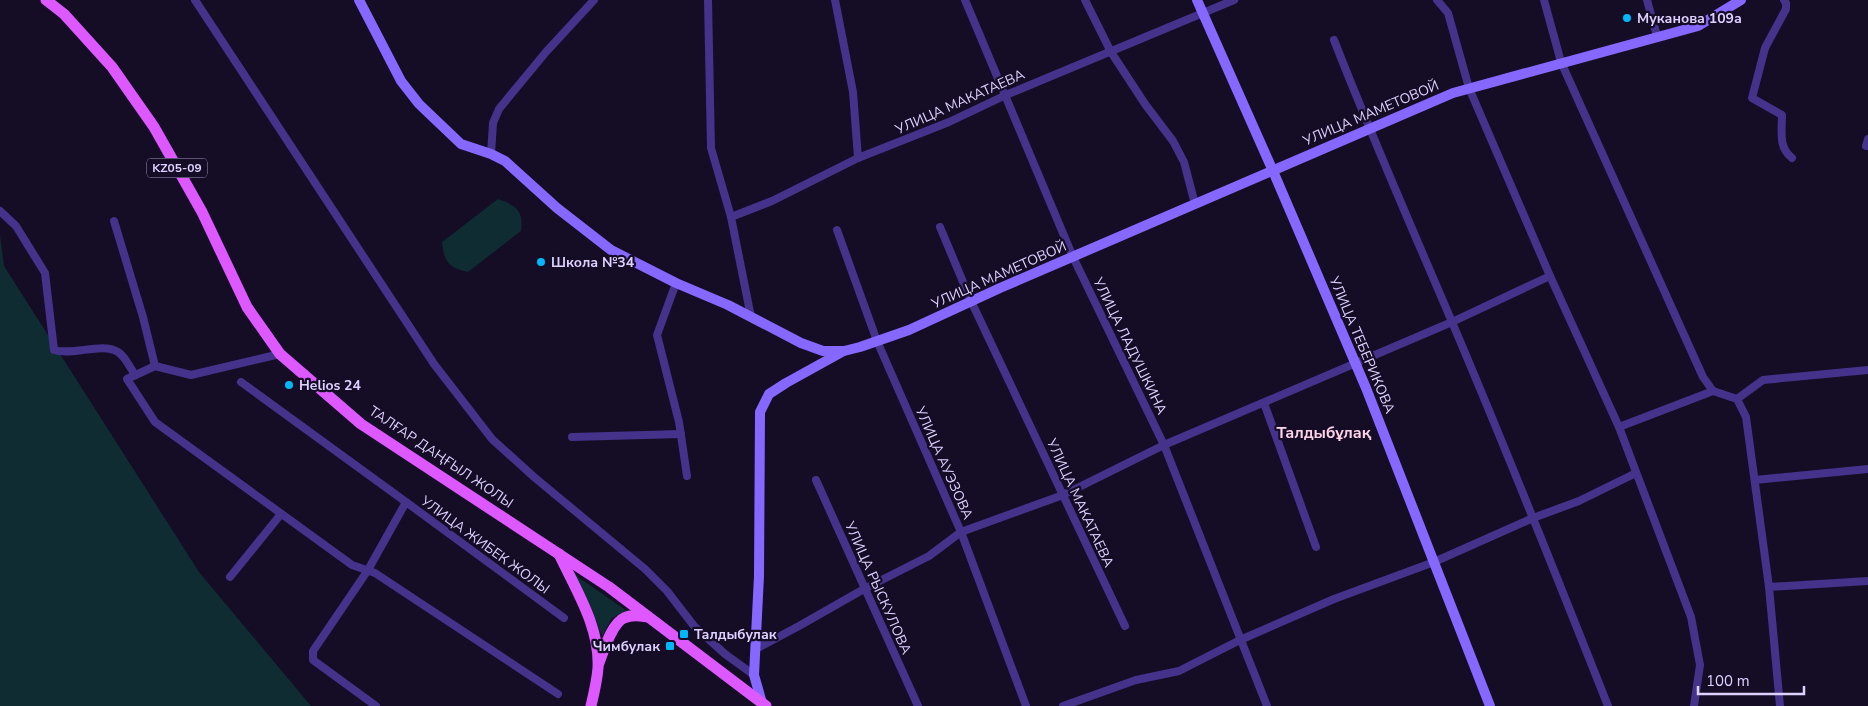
<svg xmlns="http://www.w3.org/2000/svg" width="1868" height="706" viewBox="0 0 1868 706" font-family="'Nunito Sans',sans-serif">
<style>
.green{fill:#0e2c31}
.lines{fill:none;stroke-linecap:round;stroke-linejoin:round}
.street{stroke:#45328a;stroke-width:8}
.secondary{stroke:#8668ff;stroke-width:10}
.primary{stroke:#de58ff;stroke-width:11}
.poi-dot{fill:#00b7fc;stroke:#150c26;stroke-width:2}
.labels{text-anchor:middle;dominant-baseline:central;stroke-width:4.5;stroke-linejoin:round;paint-order:stroke}
.shield{fill:#150c26;stroke:#a296be;stroke-width:1}
.shield-label{font-size:12px;font-weight:bold;fill:#ded1ff}
.poi-label{font-size:14px;font-weight:bold;fill:#ded1ff;stroke:#150c26;text-anchor:start}
.street-label{font-size:14px;fill:#ded1ff;stroke:#150c26}
.quarter-label{font-size:16px;font-weight:bold;fill:#ffd3e7;stroke:#150c26}
</style>
<rect width="100%" height="100%" fill="#150c26"/>
<g class="green">
<path d="M 498,199 C 516,205 524,211 521,231 L 468,272 C 448,268 444,261 442,242 Z"/>
<polygon points="0,235 4,266 199,572 311,706 0,706"/>
<polygon points="569,568 581,579 627,611 612,618 602,636 592,610"/>
</g>
<g class="lines">
<g class="street">
<polyline points="195,0 434,364 492,439 534,477 645,569 667,591 694,626 725,654 754,675"/>
<polyline points="708,0 711,148 731,217 751,317"/>
<polyline points="835,0 853,92 858,158"/>
<polyline points="965,0 1073,257 1164,445 1267,706"/>
<polyline points="1085,0 1111,52 1145,104 1173,141 1184,162 1195,204"/>
<polyline points="1437,0 1448,13 1469,88 1550,276 1619,427 1691,617 1700,665 1694,706"/>
<polyline points="1544,0 1561,62 1703,377 1713,391 1737,399 1746,417 1769,587 1868,581"/>
<polyline points="1647,0 1657,36"/>
<path d="M 1784,0 L 1786,3 L 1786,9 L 1765,48 L 1752,98 L 1782,115 C 1782,131 1778,147 1792,158"/>
<path d="M 1334,40 C 1371,135 1412,228 1452,322 C 1506,449 1557,577 1608,706"/>
<polyline points="1866,146 1868,139"/>
<polyline points="491,154 493,123 499,109 546,52 594,0"/>
<path d="M 0,211 L 16,226 L 45,273 L 54,350 C 74,356 101,342 118,352 C 125,356 131,369 135,375"/>
<polyline points="731,217 772,201 858,158 949,122 1006,95 1234,0"/>
<polyline points="114,221 143,317 155,366 191,375 280,354"/>
<polyline points="940,227 971,301 1125,626"/>
<polyline points="837,230 877,341 961,532 1026,706"/>
<polyline points="676,283 657,335 679,422 687,476"/>
<polyline points="155,366 127,379 155,422 352,565 375,573 558,694"/>
<polyline points="241,382 406,502"/>
<polyline points="1737,399 1763,380 1868,370"/>
<polyline points="1264,403 1316,547"/>
<polyline points="1619,427 1713,391"/>
<polyline points="572,437 681,434"/>
<polyline points="816,480 918,706"/>
<polyline points="1755,480 1868,469"/>
<polyline points="230,577 281,514"/>
<polyline points="1769,587 1780,706"/>
<polyline points="756,649 799,626 864,589 929,556 961,532 1063,495 1164,445 1452,322 1550,276"/>
<polyline points="376,706 313,660 313,651 368,570 406,502 564,618"/>
<polyline points="1063,706 1136,680 1179,671 1240,640 1334,599 1434,562 1533,518 1579,501 1636,473"/>
</g>
<g class="secondary">
<polyline points="359,0 401,81 419,104 461,144 491,154 505,161 557,208 611,250 676,283 728,305 801,343 823,351 844,351 860,347 909,330 1000,288 1453,93 1698,26 1741,0"/>
<polyline points="1197,0 1273,171 1366,388 1490,706"/>
<polyline points="762,703 754,675 759,576 760,412 769,394 786,383 842,352"/>
</g>
<g class="primary">
<polyline points="46,0 64,14 112,67 154,127 202,212 247,307 280,354 361,424 609,587 766,706"/>
<path d="M 559,554 C 576,590 600,627 598,668 C 597,681 594,693 591,706"/>
<path d="M 599,663 C 604,650 612,623 624,618 C 632,614 640,616 648,617"/>
</g>
</g>
<g class="poi-dot">
<circle cx="1627" cy="18" r="5"/>
<circle cx="541" cy="262" r="5"/>
<circle cx="289" cy="385" r="5"/>
<rect x="679" y="629" width="10" height="10" rx="2.5"/>
<rect x="665" y="641" width="10" height="10" rx="2.5"/>
</g>
<g class="labels">
<rect class="shield" x="147" y="158.5" width="60" height="19" rx="4"/>
<g class="shield-label">
<text x="177" y="168">KZ05-09</text>
</g>
<g class="poi-label">
<text x="1637" y="18">Муканова 109а</text>
<text x="551" y="262">Школа №34</text>
<text x="299" y="385">Helios 24</text>
<text x="694" y="634">Талдыбулак</text>
<text x="660" y="646" text-anchor="end">Чимбулак</text>
</g>
<g class="street-label">
<text transform="translate(960 102) rotate(-24)">УЛИЦА МАКАТАЕВА</text>
<text transform="translate(1371 113) rotate(-23)">УЛИЦА МАМЕТОВОЙ</text>
<text transform="translate(999 275) rotate(-24)">УЛИЦА МАМЕТОВОЙ</text>
<text transform="translate(1362 345) rotate(67)">УЛИЦА ТЕБЕРИКОВА</text>
<text transform="translate(1130 346) rotate(64)">УЛИЦА ЛАДУШКИНА</text>
<text transform="translate(441 457) rotate(34)">ТАЛҒАР ДАҢҒЫЛ ЖОЛЫ</text>
<text transform="translate(944 463) rotate(66)">УЛИЦА АУЭЗОВА</text>
<text transform="translate(1080 503) rotate(65)">УЛИЦА МАКАТАЕВА</text>
<text transform="translate(485 545) rotate(36)">УЛИЦА ЖИБЕК ЖОЛЫ</text>
<text transform="translate(878 588) rotate(66)">УЛИЦА РЫСКУЛОВА</text>
</g>
<g class="quarter-label">
<text x="1324" y="433">Талдыбұлақ</text>
</g>
</g>
<path d="M1698 686v8h106v-8" fill="none" stroke="#ded1ff" stroke-width="2.5"/>
<text x="1706" y="686" font-size="15" fill="#ded1ff" stroke="#150c26" stroke-width="4" paint-order="stroke">100 m</text>
</svg>
